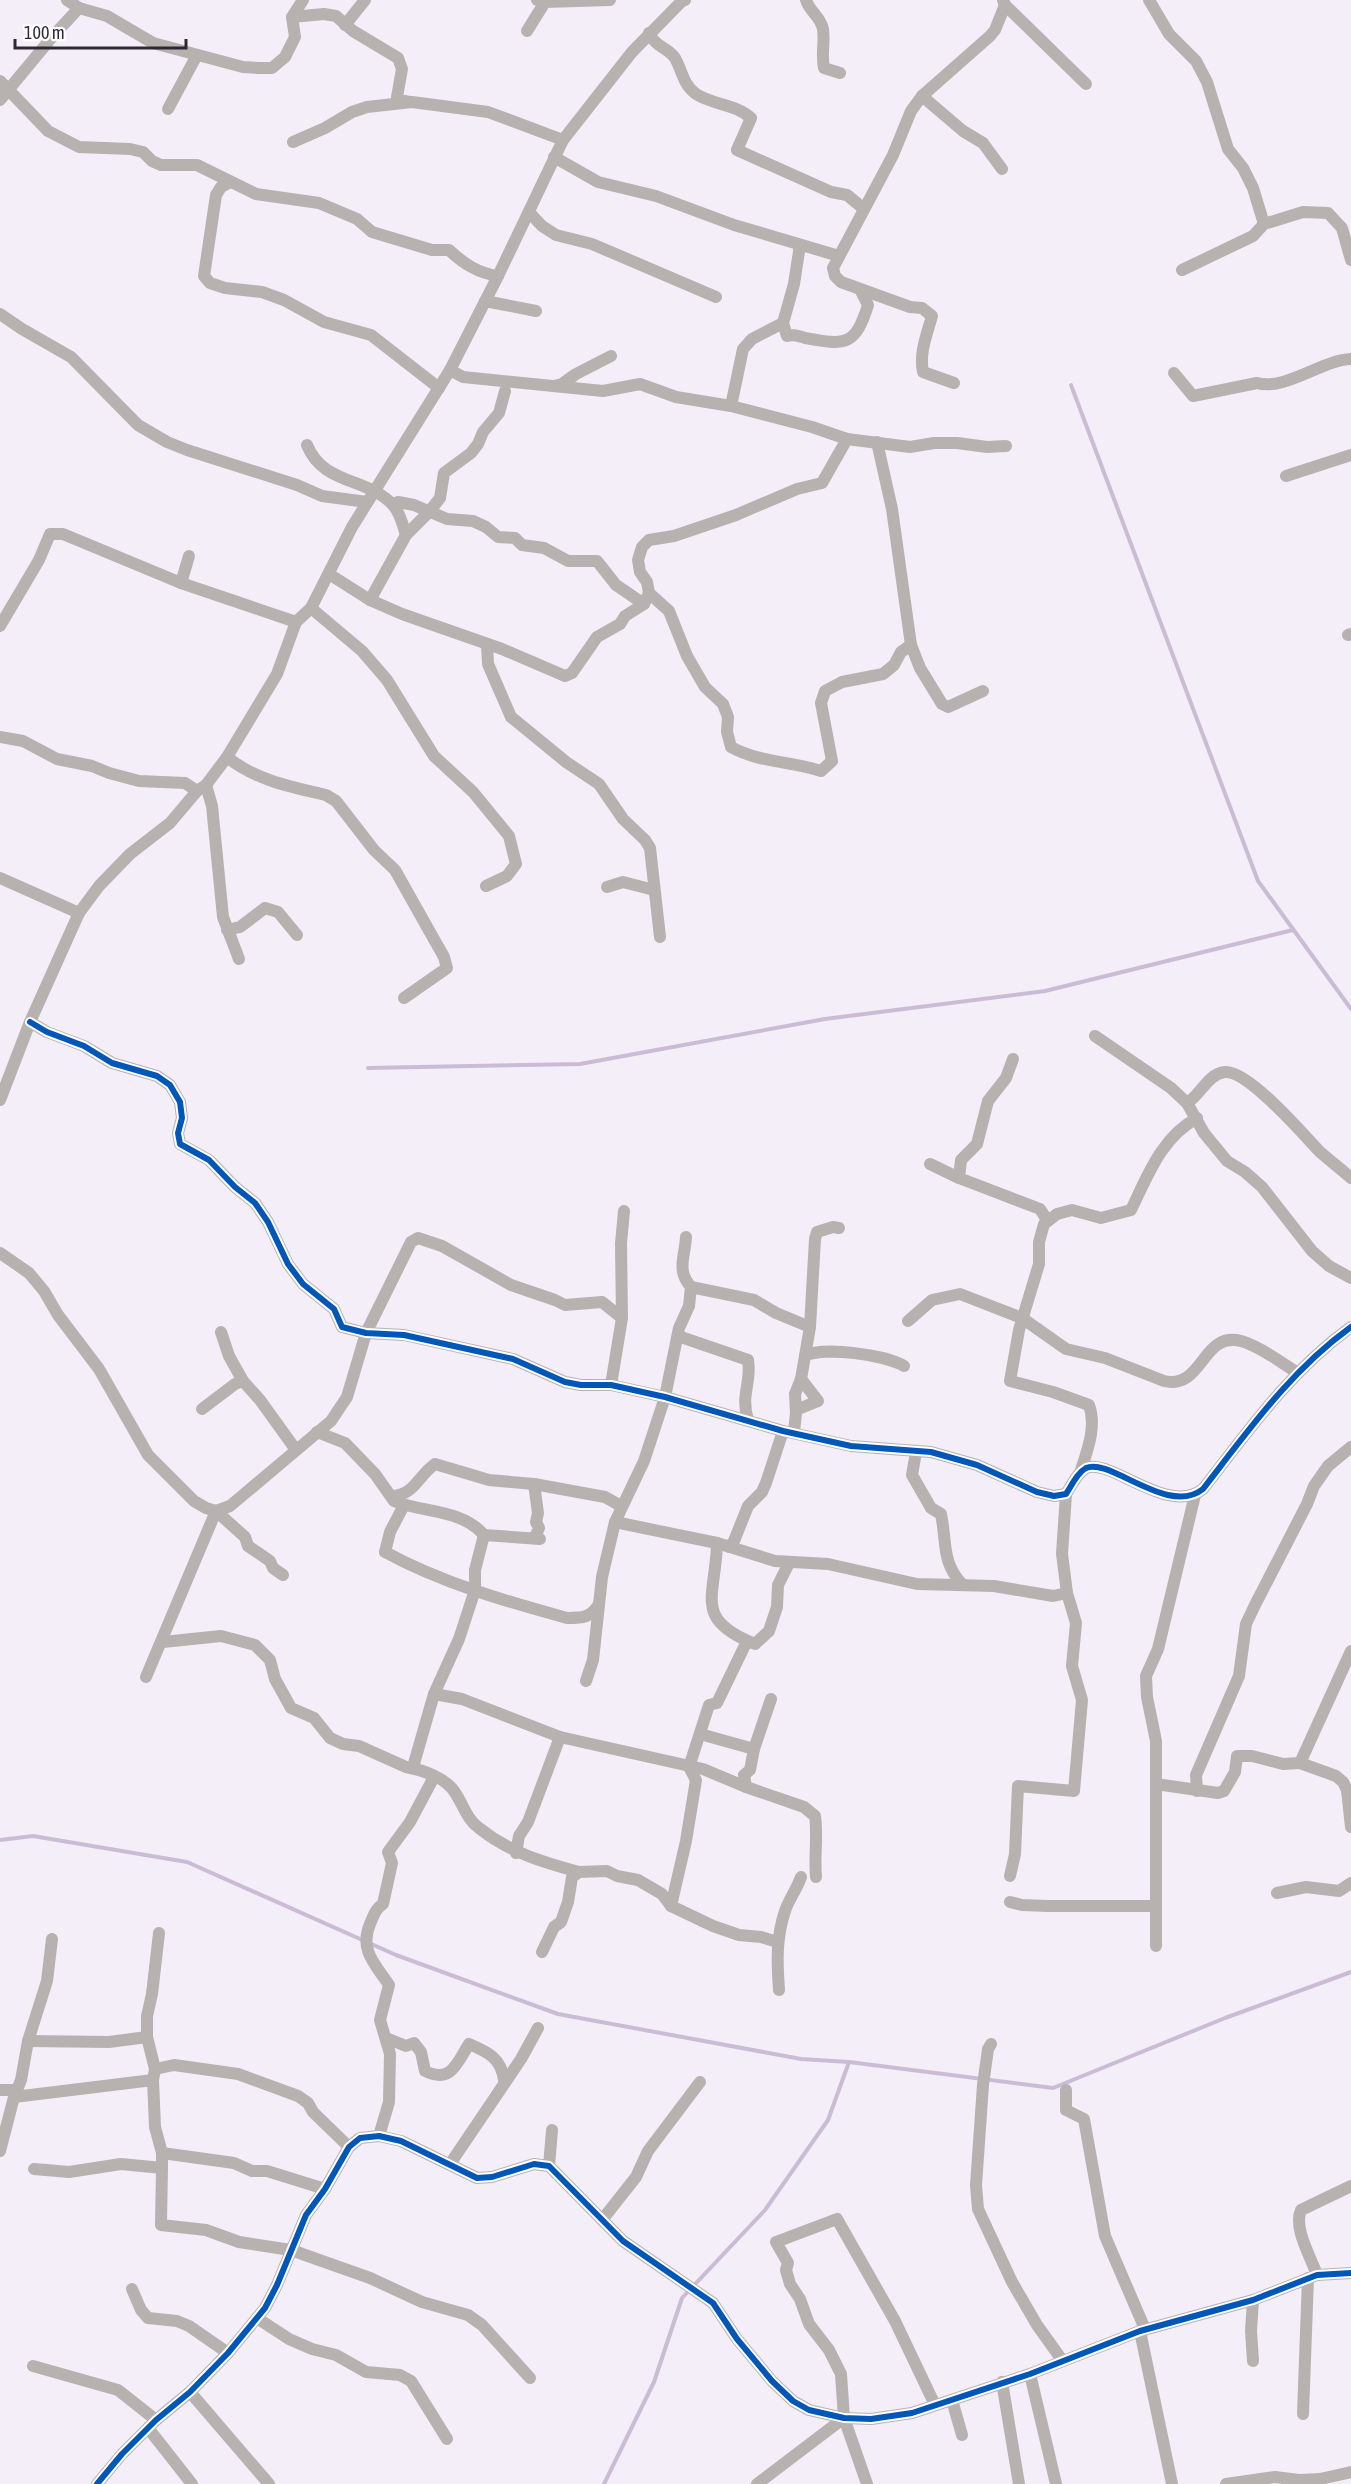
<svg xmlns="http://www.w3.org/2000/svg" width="1351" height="2484" viewBox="0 0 1351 2484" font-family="'Asap Condensed',sans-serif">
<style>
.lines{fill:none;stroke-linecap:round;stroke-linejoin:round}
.stream{stroke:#cbbcd5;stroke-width:4}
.minor{stroke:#b7b2af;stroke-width:12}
.cycleway-casing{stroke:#fff;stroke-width:10}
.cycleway{stroke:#0057b8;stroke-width:6}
</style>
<rect width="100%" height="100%" fill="#f4eef9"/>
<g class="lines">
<g class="stream">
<polyline points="1071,385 1258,881 1351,1009"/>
<polyline points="368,1068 580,1064 825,1019 1045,991 1293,930"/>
<polyline points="0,1840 33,1836 187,1862 396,1955 558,2014 801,2059 849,2062 1053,2088 1225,2018 1351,1972"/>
<polyline points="604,2484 654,2382 682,2298 765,2210 828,2120 849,2062"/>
</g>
<g class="minor">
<polyline points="67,0 79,8 107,16 153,43 243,67 259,68 272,68 285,57 295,37 292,17 303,0"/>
<polyline points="537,0 545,2 610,0"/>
<path d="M 806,0 C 809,11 821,17 823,29 C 825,42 821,54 824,68 L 840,73"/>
<polyline points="1003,0 1005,5 1086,84"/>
<polyline points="1149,0 1169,34 1196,61 1207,82 1228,149 1243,168 1253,188 1264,224"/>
<polyline points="292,17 324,14 336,16 353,31 398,58 402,69 397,97 399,100 410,102"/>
<polyline points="345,25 365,0"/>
<polyline points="527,31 545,2"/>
<path d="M 649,33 C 656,48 668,47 675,58 C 682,70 683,85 696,94 C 713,105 736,104 751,118 L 737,150 L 831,192 L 847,195 L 864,209"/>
<path d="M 0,81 L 48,131 L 79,147 L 130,149 L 143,152 L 152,161 L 161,165 L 197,165 L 256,194 L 319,203 L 357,219 L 372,232 L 432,250 L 449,250 C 464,264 478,273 498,276"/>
<polyline points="922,96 963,131 983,143 1002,169"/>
<polyline points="0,100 53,36 79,8"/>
<polyline points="168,109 197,55"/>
<polyline points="293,142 325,128 352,112 367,107 412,102 488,112 563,140"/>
<polyline points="554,157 598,182 656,196 734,225 839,256"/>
<polyline points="230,182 221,187 216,195 204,276 210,283 225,288 262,292 284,300 324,322 371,335 439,388"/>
<polyline points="529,212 542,226 556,235 592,244 716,297"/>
<path d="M 800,245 L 794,284 L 783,323 L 787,336 C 794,334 798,336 805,338 C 845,345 855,347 868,305 L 861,291"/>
<polyline points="1182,270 1253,236 1264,224 1303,212 1328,213 1342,228 1351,260"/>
<polyline points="485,301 536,311"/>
<polyline points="0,314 22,329 71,357 138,425 167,442 187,450 297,485 322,496 367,502"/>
<polyline points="450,370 463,377 603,391 640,384 676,397 731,406 812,427 847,439 910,447 934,443 957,443 987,447 1006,446"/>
<path d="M 1174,373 L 1193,396 L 1257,383 C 1285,391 1322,360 1351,359"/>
<path d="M 954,383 L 923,372 C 919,353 927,334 932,316 L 922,308 L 910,307 L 841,282 L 835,276 L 833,268 L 893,155 L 911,111 L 922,96 L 990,36 L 995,30 L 1005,5"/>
<polyline points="554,386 562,384 576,374 611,356"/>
<polyline points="731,406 743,349 752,339 783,323"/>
<polyline points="877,442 892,509 911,645 920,668 942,704 948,707 983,691"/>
<path d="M 307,445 C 323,485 367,477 393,505 C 400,512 403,526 406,535"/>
<polyline points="1286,476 1351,455"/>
<polyline points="393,505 398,502 414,505 447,519 473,521 486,527 498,537 515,538 522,545 544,548 568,561 597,561 616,585 644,604"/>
<polyline points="329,574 370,600 402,614 502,649 565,676 572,673 597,637 620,624 625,616 644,604 649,593 647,582 640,572 638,560 642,547 649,540 674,536 736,515 797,489 822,483 847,439"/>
<polyline points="181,583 189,556"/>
<path d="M 649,593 L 669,611 L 687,656 L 705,687 L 723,704 L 728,717 L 727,732 L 731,747 C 760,763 791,761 821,771 L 832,761 L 821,703 L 825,691 L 842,682 L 883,674 L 894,665 L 901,652 L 911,645"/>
<polyline points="370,600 406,535 429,512 440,498 444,473 471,453 478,444 483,432 499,413 505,391"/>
<polyline points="311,608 362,651 387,680 434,756 473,792 509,836 516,864 507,876 486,886"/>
<polyline points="0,626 39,560 50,534 63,534 181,583 296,622"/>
<polyline points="1348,635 1351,634"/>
<polyline points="487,644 488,664 511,717 566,762 599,784 623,819 645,840 650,848 660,937"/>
<polyline points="0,737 23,741 57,759 92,766 109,773 139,781 185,783 197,791"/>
<path d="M 227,757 C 255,780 291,787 326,795 L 336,801 L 374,850 L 395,870 L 444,957 L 447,968 L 404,998"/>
<polyline points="206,785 212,806 223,917 239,959"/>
<polyline points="0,878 79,913"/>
<polyline points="607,887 623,882 654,890"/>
<polyline points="227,930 240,927 265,908 278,912 297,935"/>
<path d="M 30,1022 L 47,1032 L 84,1046 L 112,1063 L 157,1076 L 170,1085 L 180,1102 L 182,1118 L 178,1133 L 180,1144 L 209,1160 L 235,1187 L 255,1203 L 268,1222 L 288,1264 L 303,1284 L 334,1309 L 342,1327 L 366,1333 L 404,1335 L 513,1359 L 565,1382 L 581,1385 L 611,1385 L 665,1397 L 783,1431 L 851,1446 L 931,1452 L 977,1465 L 1037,1492 L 1054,1496 L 1066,1494 C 1072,1485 1077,1473 1086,1468 C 1110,1457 1168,1517 1203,1489 C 1248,1431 1291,1370 1351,1327"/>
<polyline points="1095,1036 1171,1088 1187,1103 1204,1133 1227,1161 1245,1172 1262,1187 1312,1251 1329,1266 1351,1278"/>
<polyline points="0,1100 30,1022 79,913 99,886 130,854 170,823 197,791 206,785 227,757 277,674 296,622 311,608 352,527 450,370 498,276 563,140 632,52 681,2 685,0"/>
<path d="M 1187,1103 C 1201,1095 1207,1074 1225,1072 C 1248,1070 1303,1134 1319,1151 C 1329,1160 1341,1169 1351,1178"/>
<polyline points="930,1164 959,1178 1040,1209 1047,1220"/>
<polyline points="959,1178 961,1160 977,1144 988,1101 1006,1078 1013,1059"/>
<polyline points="0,1253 29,1273 44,1291 58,1315 99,1369 148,1455 194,1501 206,1508 216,1511 245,1537 248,1546 270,1561 273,1568 283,1575"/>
<polyline points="691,1287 754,1300 776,1313 810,1327"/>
<path d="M 908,1321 L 932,1300 L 960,1294 L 1022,1318 L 1066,1349 L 1105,1358 L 1164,1381 C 1203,1390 1202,1331 1241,1341 C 1261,1347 1280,1362 1298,1373"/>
<polyline points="221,1332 229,1356 243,1381"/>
<path d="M 678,1336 L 748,1360 C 752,1383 740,1394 748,1420"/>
<path d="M 805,1356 C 822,1346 887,1355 904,1366"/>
<polyline points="611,1385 622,1318 621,1243 624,1211"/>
<polyline points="202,1409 235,1384 243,1381 260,1400 296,1450"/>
<polyline points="796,1410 818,1401 801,1379"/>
<path d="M 317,1432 L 345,1443 L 375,1474 L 394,1501 C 423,1513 462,1509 484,1535 L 540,1539 L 536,1535 L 539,1528 L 536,1522 L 538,1513 L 534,1484"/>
<polyline points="794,1432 796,1413 795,1394 801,1379 810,1327 815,1239 817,1232 833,1227 839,1228"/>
<path d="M 916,1452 L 912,1475 L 931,1508 L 941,1514 C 947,1542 941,1563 963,1585"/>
<path d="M 1080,1473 C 1087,1451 1097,1427 1089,1405 L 1053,1392 L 1010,1381 L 1019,1330 L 1039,1264 L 1039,1242 L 1044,1224 L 1057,1214 L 1072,1210 L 1101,1218 L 1131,1210 C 1148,1175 1161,1138 1197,1118"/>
<path d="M 393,1496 C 415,1494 417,1477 435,1464 L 489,1480 L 534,1484 L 605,1497 L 621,1506"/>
<path d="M 404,1505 L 390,1532 L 385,1552 C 442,1583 505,1601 567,1618 C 582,1618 591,1618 599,1604"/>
<path d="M 615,1522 L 717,1543 C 716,1596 692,1619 755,1644 L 769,1631 L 777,1607 L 778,1585 L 789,1563"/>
<polyline points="717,1543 775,1561 828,1564 917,1584 994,1586 1053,1596 1067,1593"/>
<polyline points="729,1547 734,1541 748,1506 762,1492 766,1483 783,1431"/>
<path d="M 163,1642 L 221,1636 L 255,1645 L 270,1660 L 275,1679 L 291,1708 L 314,1718 L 330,1738 L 343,1744 L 359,1746 L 406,1767 C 423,1770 447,1778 456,1794 C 464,1807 467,1819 479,1828 C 509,1852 542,1862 579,1872"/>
<polyline points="146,1677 216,1511 230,1506 331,1421 347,1397 366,1333 411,1242 418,1238 442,1246 511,1285 555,1300 565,1305 602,1302 622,1318"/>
<path d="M 586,1681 L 593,1660 L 602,1577 L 615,1522 L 644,1461 L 665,1397 L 679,1328 L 689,1306 L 691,1287 C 676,1270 685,1257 686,1237"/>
<polyline points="434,1694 462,1699 560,1737 703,1769 746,1787"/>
<path d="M 700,1734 L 754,1749 L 750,1770 L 744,1775 L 746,1787 L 804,1807 L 815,1816 C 818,1837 814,1856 816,1877"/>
<polyline points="754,1749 771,1699"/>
<polyline points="1300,1763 1351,1651"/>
<polyline points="413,1767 434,1694 459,1639 475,1590 475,1570 484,1535"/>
<polyline points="1156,1784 1218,1793 1224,1791 1235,1772 1237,1756 1252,1756 1283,1764 1300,1763 1336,1776 1343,1782 1347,1790 1351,1827"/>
<polyline points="1197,1791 1196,1775 1239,1676 1246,1624 1255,1605 1307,1504 1314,1486 1328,1466 1351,1447"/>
<polyline points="516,1853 519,1836 528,1822 560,1737"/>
<polyline points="1010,1876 1015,1854 1018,1786 1074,1791 1082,1700 1072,1666 1076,1623 1067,1593 1062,1554 1066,1494"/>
<polyline points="1277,1893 1306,1887 1339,1891 1351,1883"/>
<polyline points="1010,1902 1022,1905 1048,1906 1155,1906"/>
<polyline points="671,1906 686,1841 696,1780 689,1767 709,1705 717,1703 747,1641"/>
<polyline points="159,1933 152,1994 147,2016 147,2037 155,2069 153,2080 155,2127 162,2153 162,2168"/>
<polyline points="52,1939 47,1981 28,2041 21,2080 14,2097 153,2080"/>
<polyline points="1156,1946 1156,1741 1147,1697 1146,1676 1158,1649 1195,1495"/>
<polyline points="542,1952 554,1927 561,1922 568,1902 572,1877 579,1872 607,1871 617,1876 638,1880 662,1894 671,1906 713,1926 739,1935 761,1937 777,1942"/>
<path d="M 779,1990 C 777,1962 776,1938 785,1911 C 789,1899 797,1889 801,1877"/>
<path d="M 386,2038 L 406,2046 L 414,2043 L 421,2052 L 425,2071 C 451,2084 457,2063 469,2044 C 488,2052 501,2058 504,2080"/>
<polyline points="28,2041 109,2042 147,2037"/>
<polyline points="991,2044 988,2049 983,2085 976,2185 978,2209 1012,2282 1037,2325 1062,2360"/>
<polyline points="155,2069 174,2065 238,2074 298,2096 308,2103 313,2112 349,2147"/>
<polyline points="0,2090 17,2090"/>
<polyline points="1066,2090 1066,2110 1084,2119 1105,2236 1145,2329"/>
<path d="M 379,2136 L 389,2102 L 390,2054 L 380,2020 L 389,1985 C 375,1964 359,1950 370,1924 C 374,1915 375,1909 383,1904 L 392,1863 L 388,1852 L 410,1822 L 434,1777"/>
<polyline points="0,2151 14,2097"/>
<polyline points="162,2153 234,2163 252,2171 267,2171 325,2189"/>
<polyline points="450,2164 521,2059 538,2028"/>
<polyline points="549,2166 552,2130"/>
<polyline points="34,2169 69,2172 121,2164 162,2168 161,2225 206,2230 239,2242 291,2250 370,2278 422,2302 468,2315 482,2325 530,2378"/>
<polyline points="602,2220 636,2177 648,2151 700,2082"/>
<path d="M 1317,2275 C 1311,2257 1293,2228 1301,2210 L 1351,2186"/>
<polyline points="132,2289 141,2310 148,2318 177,2321 189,2326 228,2353"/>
<polyline points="1253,2300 1251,2331 1253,2361"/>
<polyline points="257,2318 289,2339 312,2349 336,2355 366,2372 400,2375 411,2381 447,2439"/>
<polyline points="1140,2331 1172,2484"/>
<polyline points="33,2366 118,2390 156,2420"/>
<polyline points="1030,2374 1056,2484"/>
<polyline points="1002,2382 1019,2484"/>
<polyline points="190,2392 269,2484"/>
<polyline points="952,2400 962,2435"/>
<polyline points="1303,2414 1308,2278"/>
<polyline points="148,2428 192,2484"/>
<polyline points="97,2484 122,2454 156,2420 190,2392 228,2353 265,2308 277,2285 306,2215 325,2189 349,2147 360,2138 379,2136 401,2141 477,2178 492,2177 534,2164 549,2166 623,2241 713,2303 737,2339 772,2381 793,2401 809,2410 844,2418 871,2419 912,2413 1030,2374 1140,2331 1253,2300 1317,2275 1351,2273"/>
<polyline points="757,2484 844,2418"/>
<polyline points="867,2484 844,2418 841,2374 829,2350 809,2324 800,2299 790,2284 786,2270 788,2263 776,2242 837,2219 895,2321 935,2405"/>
<polyline points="1226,2484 1275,2477 1299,2480 1320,2479 1351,2472"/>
</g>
<defs>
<g id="cycleway">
<path d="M 30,1022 L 47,1032 L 84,1046 L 112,1063 L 157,1076 L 170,1085 L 180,1102 L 182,1118 L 178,1133 L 180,1144 L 209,1160 L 235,1187 L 255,1203 L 268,1222 L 288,1264 L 303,1284 L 334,1309 L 342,1327 L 366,1333 L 404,1335 L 513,1359 L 565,1382 L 581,1385 L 611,1385 L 665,1397 L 783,1431 L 851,1446 L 931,1452 L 977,1465 L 1037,1492 L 1054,1496 L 1066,1494 C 1072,1485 1077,1473 1086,1468 C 1110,1457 1168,1517 1203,1489 C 1248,1431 1291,1370 1351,1327"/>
<polyline points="97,2484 122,2454 156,2420 190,2392 228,2353 265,2308 277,2285 306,2215 325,2189 349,2147 360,2138 379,2136 401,2141 477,2178 492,2177 534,2164 549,2166 623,2241 713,2303 737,2339 772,2381 793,2401 809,2410 844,2418 871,2419 912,2413 1030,2374 1140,2331 1253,2300 1317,2275 1351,2273"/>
</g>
</defs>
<use href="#cycleway" class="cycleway-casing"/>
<use href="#cycleway" class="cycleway"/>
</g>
<path d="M15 39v9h171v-9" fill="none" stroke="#2f2834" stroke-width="3"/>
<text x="24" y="39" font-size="18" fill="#2f2834" stroke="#ffffff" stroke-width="4.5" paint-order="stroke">100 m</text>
</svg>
